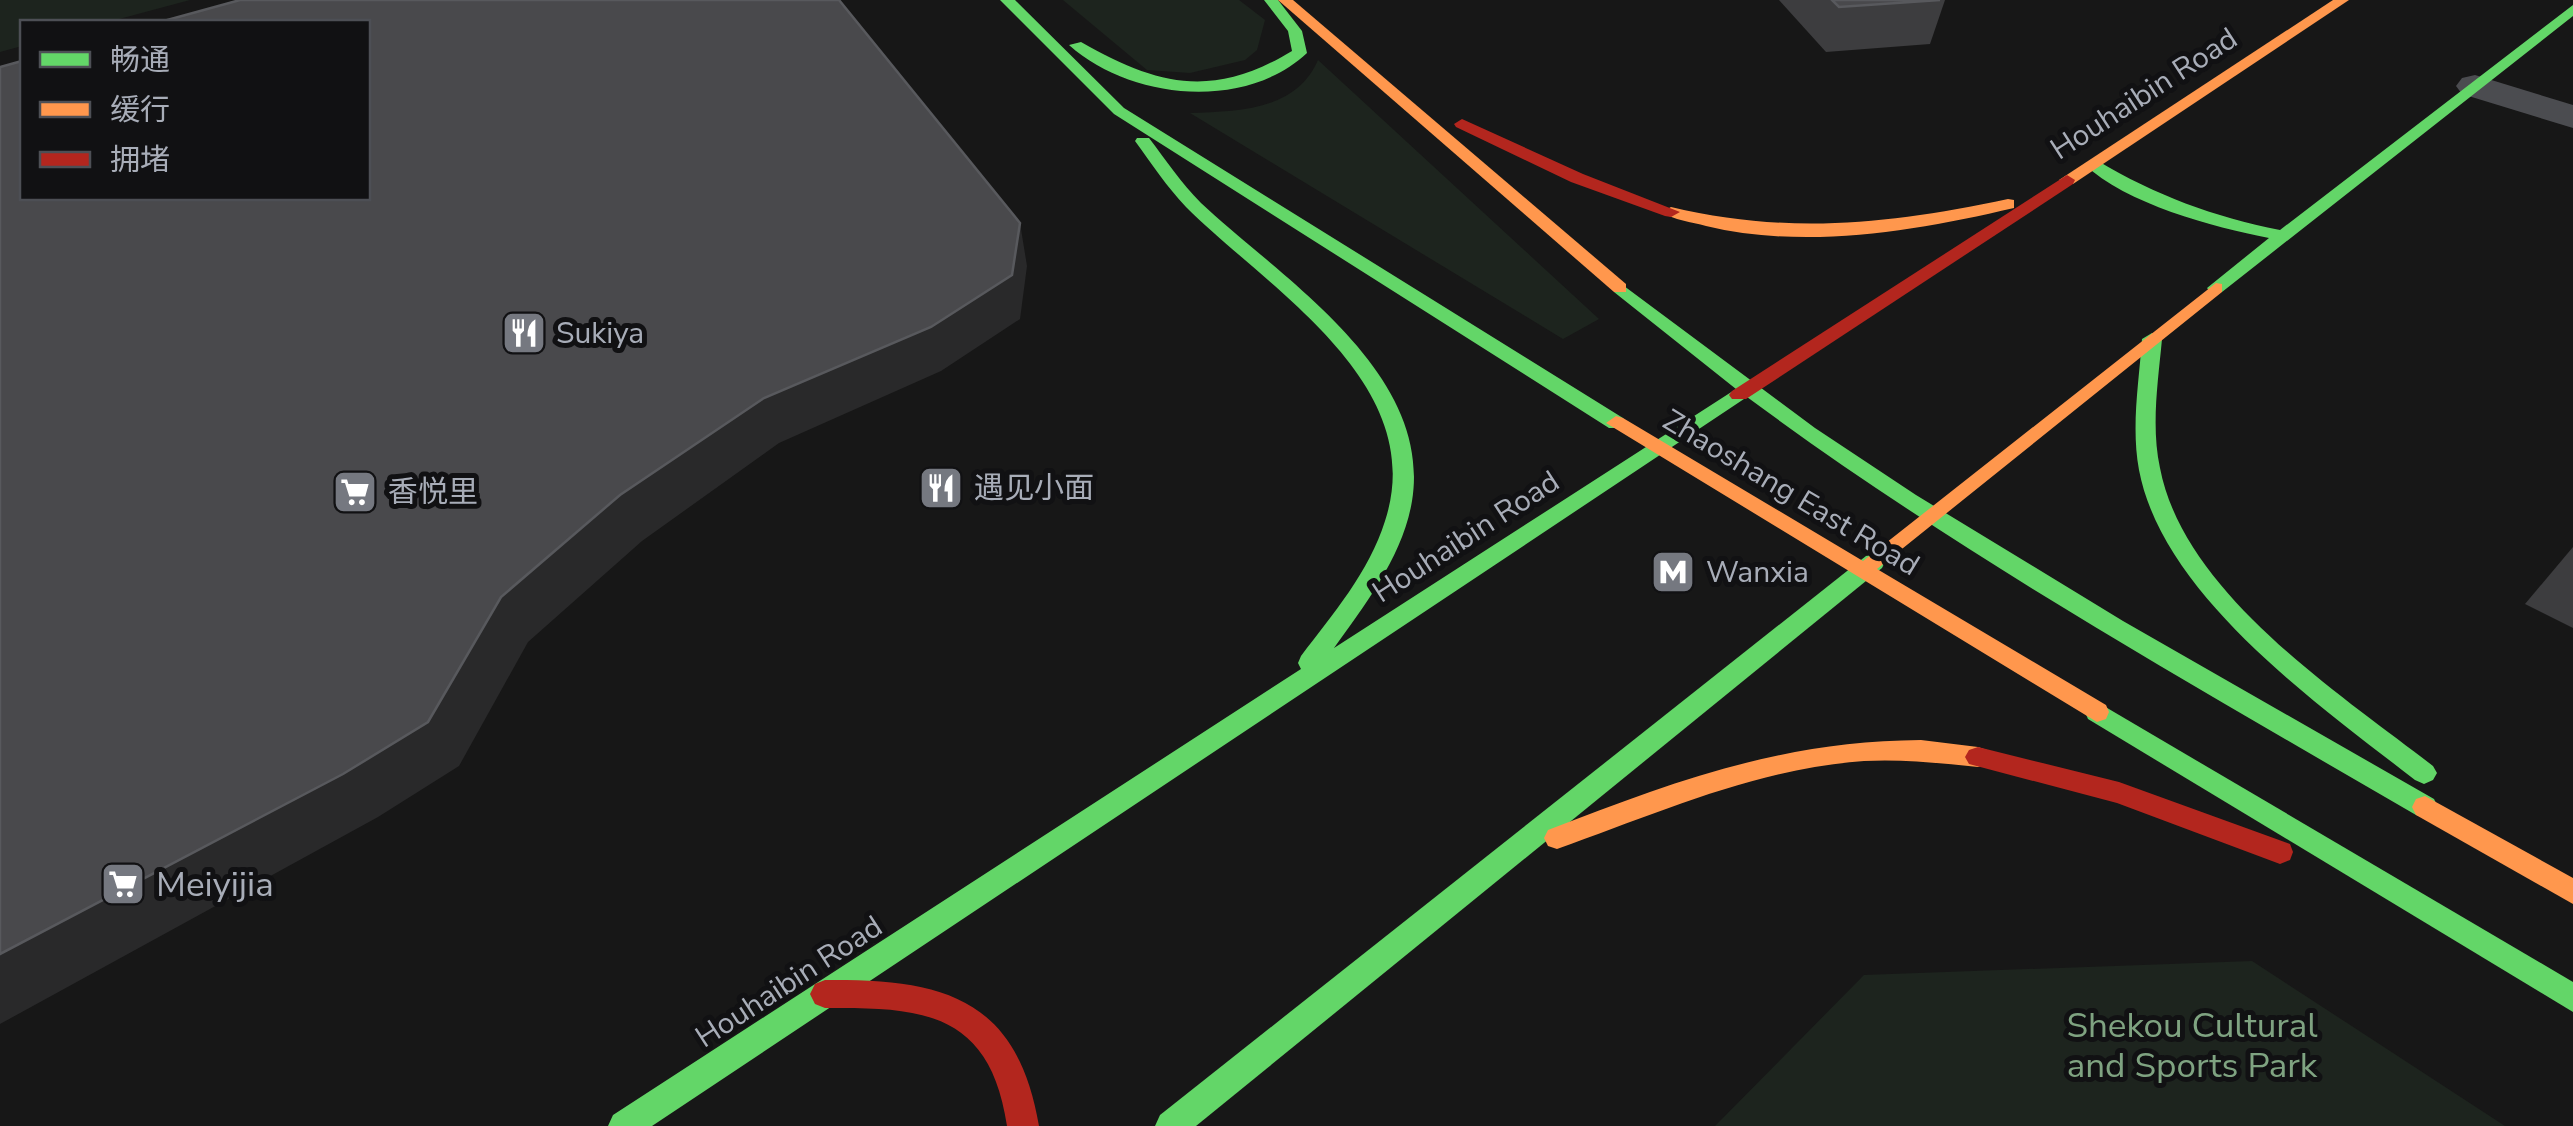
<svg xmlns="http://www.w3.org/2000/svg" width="2573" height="1126" viewBox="0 0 2573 1126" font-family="'Nunito Sans','Noto Sans SC',sans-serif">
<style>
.green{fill:#1d241e}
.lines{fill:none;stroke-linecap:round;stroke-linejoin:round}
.street{fill:#4b4c50;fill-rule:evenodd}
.fast{fill:#63d668;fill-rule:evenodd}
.slow{fill:#ff974d;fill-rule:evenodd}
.jam{fill:#b3261e;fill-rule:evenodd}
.wall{fill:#3d3d3f}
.shaded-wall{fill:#29292a}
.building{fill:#49494c;stroke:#58595d;stroke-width:2.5}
.labels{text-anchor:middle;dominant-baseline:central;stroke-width:10;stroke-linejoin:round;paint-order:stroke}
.street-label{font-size:30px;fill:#a8adb8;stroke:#111113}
.poi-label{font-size:30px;fill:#a8adb8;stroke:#111113;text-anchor:start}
.near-poi-label{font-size:35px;fill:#a8adb8;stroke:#111113;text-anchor:start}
.near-park-label{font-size:35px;fill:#7fa381;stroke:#111113}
</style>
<rect width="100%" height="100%" fill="#171717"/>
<g class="green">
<polygon points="0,0 190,0 108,22 22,22 22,46 0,52"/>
<polygon points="1063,0 1239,0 1265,20 1257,50 1245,60 1190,73 1147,70"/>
<path d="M 1318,60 L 1599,319 L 1563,339 L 1190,113 C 1238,111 1296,111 1318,60 Z"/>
<polygon points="2252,961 2505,1126 1715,1126 1864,975"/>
</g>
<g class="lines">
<polygon class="street" points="2475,75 2573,105 2573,128 2462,94 2456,86 2462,78"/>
<g class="fast">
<polygon points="1000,0 1015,0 1124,108 1623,418 1626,423 1623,428 1609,428 1114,114"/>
<path d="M 1264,0 L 1278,0 L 1302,31 L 1307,53 C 1245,111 1130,100 1069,45 L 1081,42 C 1158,86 1213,99 1292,51 L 1288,31 Z"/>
<path d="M 2573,5 L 2573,16 L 2222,292 L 2210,292 L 2207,288 L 2269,238 C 2213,227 2126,204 2084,164 L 2098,161 C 2155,195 2214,217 2280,230 Z"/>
<path d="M 1137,138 L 1149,138 C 1166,160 1181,183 1201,203 C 1282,279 1433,372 1412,501 C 1403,556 1365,605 1334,648 L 1736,389 L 1614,292 L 1614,284 L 1620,283 L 1815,428 L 1916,495 L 2123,621 L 2434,799 L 2438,807 L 2434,815 L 2425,818 L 2416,815 C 2189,683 1959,554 1747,397 L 652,1126 L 608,1126 L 613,1115 L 1301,669 L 1298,663 L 1301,656 C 1333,614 1369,572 1385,521 C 1430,383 1268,289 1186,207 C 1167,187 1151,163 1135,141 Z"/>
<path d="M 2152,333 L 2162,339 C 2158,382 2151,426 2160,468 C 2184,593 2339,693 2433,766 L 2437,773 L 2433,780 L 2424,784 L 2415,780 C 2319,705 2163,596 2139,470 C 2131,427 2139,382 2142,339 Z"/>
<polygon points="1874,554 1882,556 1885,562 1882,568 1196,1126 1155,1126 1160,1115 1866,556"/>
<polygon points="2097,702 2573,982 2573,1012 2088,719 2085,712 2088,705"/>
</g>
<g class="slow">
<polygon points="1278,0 1293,0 1626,284 1626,292 1614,292"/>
<polygon points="2333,0 2349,0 2073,184 2061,184 2059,180"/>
<path d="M 2008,199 L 2014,200 L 2014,208 C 1916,231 1806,250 1706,226 C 1692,222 1673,220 1662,212 L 1671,207 C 1789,235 1890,224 2008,199 Z"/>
<polygon points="2216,283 2222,284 2222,292 1877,569 2106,705 2109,712 2106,719 2097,722 1606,423 1616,416 1623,418 1863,561"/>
<path d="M 1921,740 L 1978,747 L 1987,750 L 1991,757 L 1987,764 L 1978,767 C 1940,763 1902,759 1864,761 C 1755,769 1659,813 1557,849 L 1548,846 L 1544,838 L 1548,830 C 1675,781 1782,741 1921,740 Z"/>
<polygon points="2425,796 2573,878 2573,904 2416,815 2412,807 2416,799"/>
</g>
<g class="jam">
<polygon points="1462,119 1583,174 1680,212 1671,217 1665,216 1571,182 1456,127 1454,124"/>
<polygon points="2067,175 2075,180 2073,184 1746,399 1732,399 1729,395 1732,391"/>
<polygon points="1978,747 2119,782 2290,844 2293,852 2290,860 2280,864 2117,803 1969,764 1965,757 1969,750"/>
<path d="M 825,980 C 941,979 1017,996 1039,1126 L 1007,1126 C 990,1012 923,1007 825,1008 L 815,1004 L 810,994 L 815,984 Z"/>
</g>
</g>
<g class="wall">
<polygon points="1779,0 1945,0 1930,44 1826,52"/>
<polygon points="2573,547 2573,628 2525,604"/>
</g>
<polygon class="shaded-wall" points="1020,223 1027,266 1020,319 941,371 779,443 642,541 528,642 459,766 378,817 0,1024 0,954 501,597 620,495"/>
<g class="building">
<polygon points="240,0 839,0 1020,223 1012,275 931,327 764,398 620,495 501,597 428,722 343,774 0,954 0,67 22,61 22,198 368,198 368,22 160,22"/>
<polygon points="1832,0 1940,0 1839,7"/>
</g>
<defs>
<symbol id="restaurant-square" viewBox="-11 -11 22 22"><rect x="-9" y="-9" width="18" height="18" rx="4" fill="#757880" stroke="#111113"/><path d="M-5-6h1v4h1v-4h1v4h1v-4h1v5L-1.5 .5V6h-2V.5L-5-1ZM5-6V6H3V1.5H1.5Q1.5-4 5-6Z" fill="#fff"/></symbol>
<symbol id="supermarket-square" viewBox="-11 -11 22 22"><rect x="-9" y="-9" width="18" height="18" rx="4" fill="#757880" stroke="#111113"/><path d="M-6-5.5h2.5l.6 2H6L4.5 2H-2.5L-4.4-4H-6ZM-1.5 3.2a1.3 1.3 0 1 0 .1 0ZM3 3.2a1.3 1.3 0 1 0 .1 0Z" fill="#fff"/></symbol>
<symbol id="metro-square" viewBox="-11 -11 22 22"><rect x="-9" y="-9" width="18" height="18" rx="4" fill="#757880" stroke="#111113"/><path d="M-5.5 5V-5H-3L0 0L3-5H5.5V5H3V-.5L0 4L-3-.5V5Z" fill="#fff"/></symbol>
</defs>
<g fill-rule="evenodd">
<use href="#restaurant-square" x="499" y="308" width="50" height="50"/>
<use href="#restaurant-square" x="916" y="463" width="50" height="50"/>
<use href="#supermarket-square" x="330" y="467" width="50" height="50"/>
<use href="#metro-square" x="1648" y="547" width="50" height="50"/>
<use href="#supermarket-square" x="98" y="859" width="50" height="50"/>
</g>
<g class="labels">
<g class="street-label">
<text transform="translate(2144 94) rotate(-33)">Houhaibin Road</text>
<text transform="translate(1791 493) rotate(31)">Zhaoshang East Road</text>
<text transform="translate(1466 537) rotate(-33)">Houhaibin Road</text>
<text transform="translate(789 982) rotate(-33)">Houhaibin Road</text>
</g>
<g class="poi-label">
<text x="556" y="333">Sukiya</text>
<text x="974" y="488">遇见小面</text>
<text x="388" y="492">香悦里</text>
<text x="1706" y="572">Wanxia</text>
</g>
<g class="near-poi-label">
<text x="156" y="884">Meiyijia</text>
</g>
<g class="near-park-label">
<text x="2192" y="1025">Shekou Cultural<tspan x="2192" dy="40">and Sports Park</tspan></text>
</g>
</g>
<rect x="20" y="20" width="350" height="180" fill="#111113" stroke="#4d4f55" stroke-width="2.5"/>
<rect x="40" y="52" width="50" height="15" fill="#63d668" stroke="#4d4f55" stroke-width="2.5"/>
<text x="110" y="70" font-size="30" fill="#a8adb8">畅通</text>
<rect x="40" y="102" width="50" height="15" fill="#ff974d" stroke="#4d4f55" stroke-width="2.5"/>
<text x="110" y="120" font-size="30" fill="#a8adb8">缓行</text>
<rect x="40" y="152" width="50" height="15" fill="#b3261e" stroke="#4d4f55" stroke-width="2.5"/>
<text x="110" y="170" font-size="30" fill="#a8adb8">拥堵</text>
</svg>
